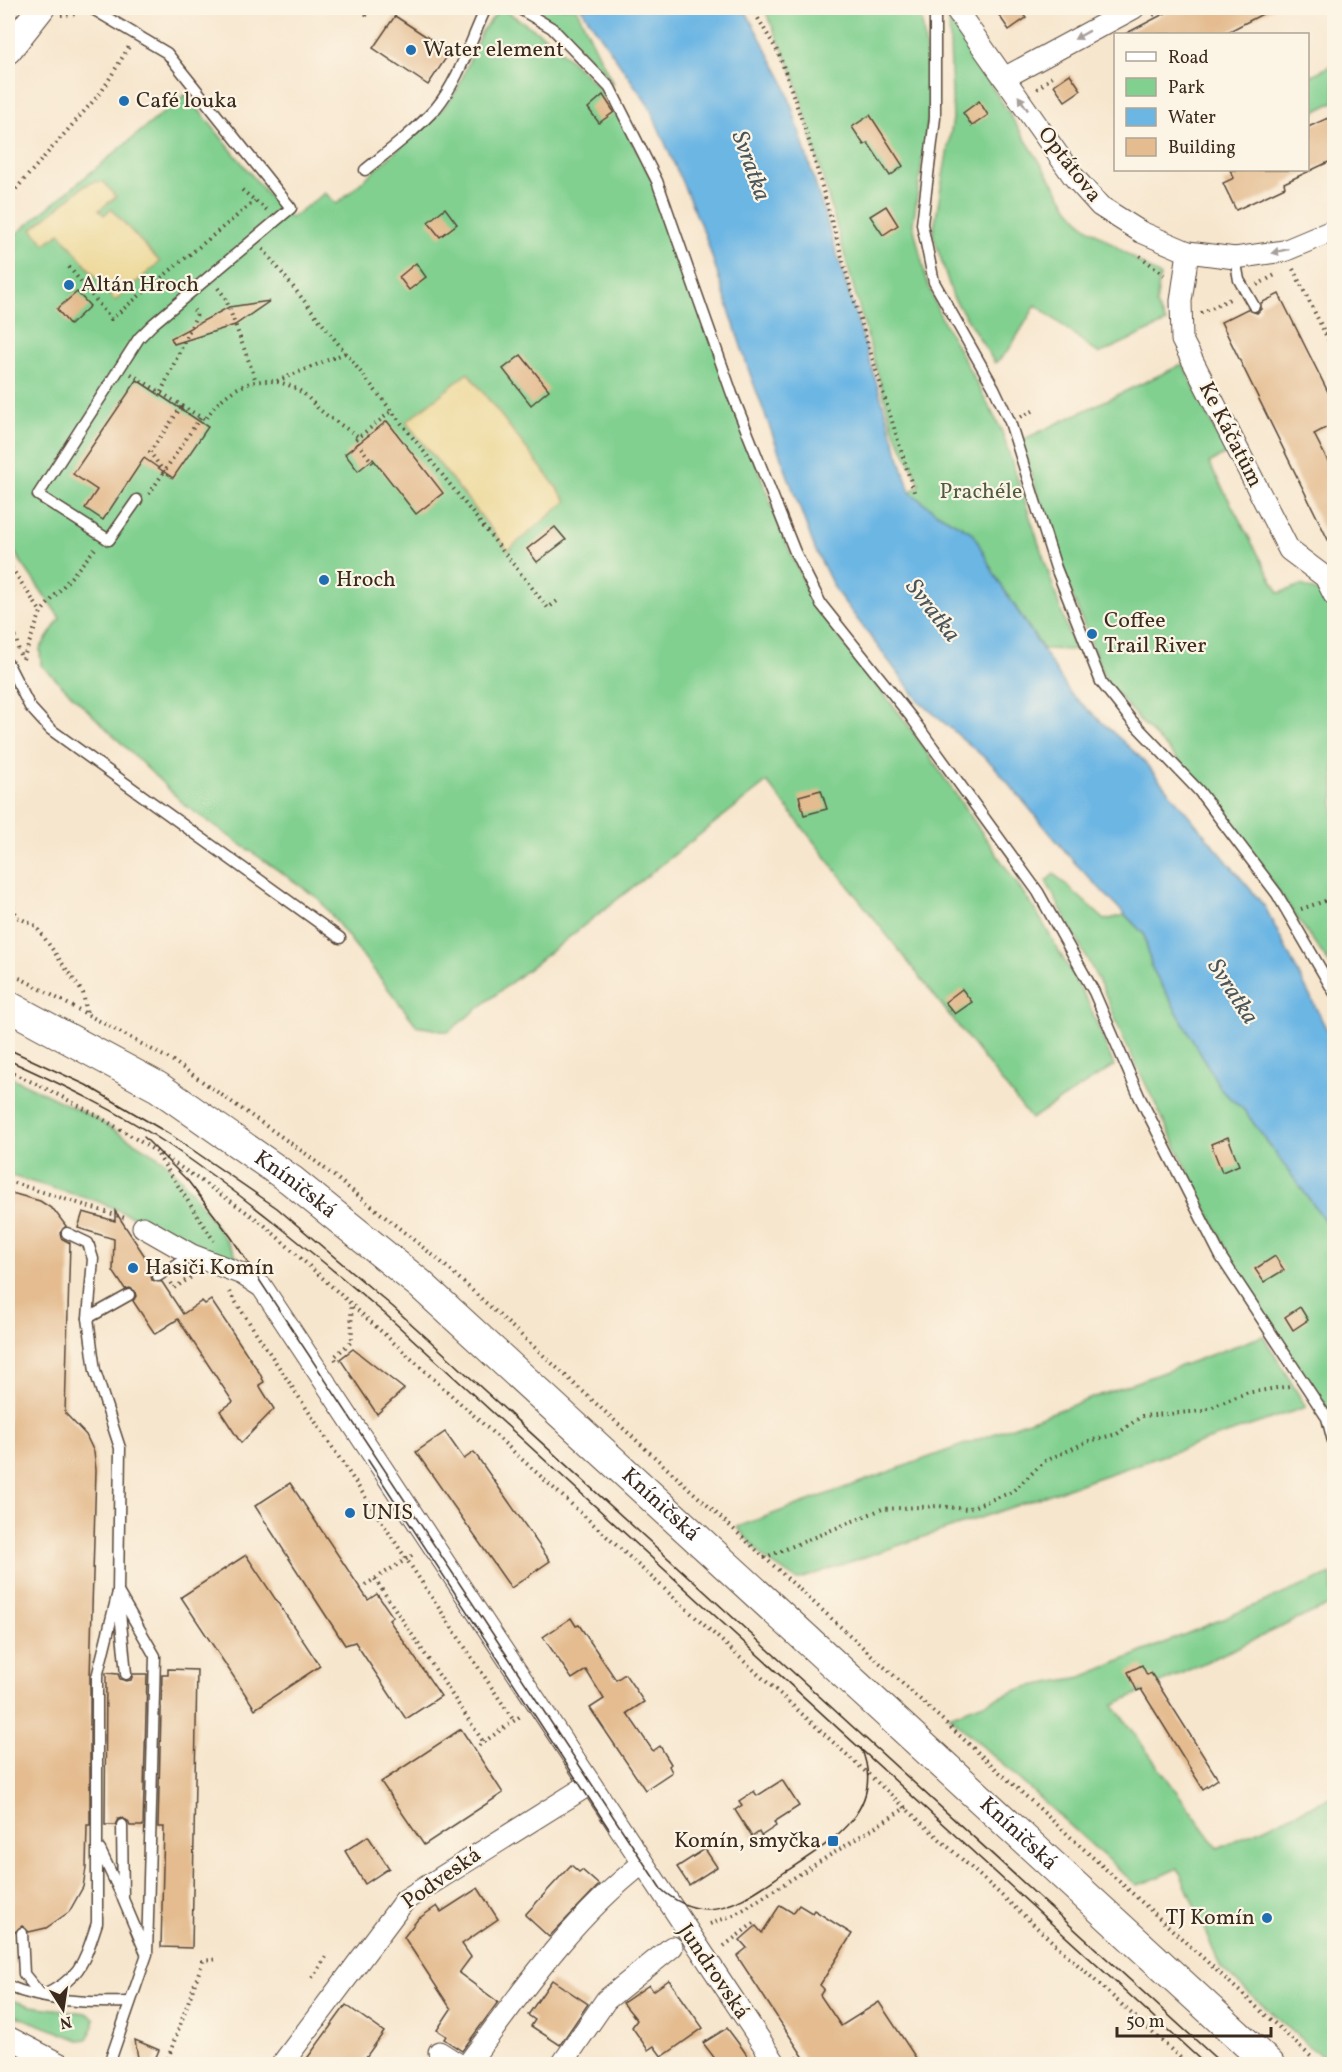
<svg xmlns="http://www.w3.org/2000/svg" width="1342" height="2072" viewBox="0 0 1342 2072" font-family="Vollkorn,serif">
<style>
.green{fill:#81d090;stroke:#5e7d57;stroke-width:1.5}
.sand{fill:#eeda9e;stroke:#94825e;stroke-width:1.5}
.water{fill:#6cb6e4;stroke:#547081;stroke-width:1.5}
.building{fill:#e4bc90}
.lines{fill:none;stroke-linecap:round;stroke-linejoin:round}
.service-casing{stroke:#574638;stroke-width:13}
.minor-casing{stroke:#574638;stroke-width:23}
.tertiary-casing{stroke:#574638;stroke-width:29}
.secondary-casing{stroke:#574638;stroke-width:32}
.path{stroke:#574638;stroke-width:4;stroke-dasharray:1.5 4.5;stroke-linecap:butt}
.service{stroke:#fff;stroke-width:10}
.minor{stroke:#fff;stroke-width:21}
.tertiary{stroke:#fff;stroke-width:27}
.secondary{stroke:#fff;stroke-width:30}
.tram{stroke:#3b2a1e;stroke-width:1.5}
.oneway{fill:#a79f9a}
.poi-dot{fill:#1f6fb2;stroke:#fcf5e5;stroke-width:2}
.labels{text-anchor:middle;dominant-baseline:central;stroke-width:4.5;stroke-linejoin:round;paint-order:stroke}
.poi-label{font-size:22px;fill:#3b2a1e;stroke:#fcf5e5;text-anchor:start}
.street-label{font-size:22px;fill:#3b2a1e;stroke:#fcf5e5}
.park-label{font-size:22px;fill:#505c40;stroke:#fcf5e5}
.water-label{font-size:24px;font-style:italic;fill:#4a5459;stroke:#fcf5e5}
</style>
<rect width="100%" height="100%" fill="#fcf5e5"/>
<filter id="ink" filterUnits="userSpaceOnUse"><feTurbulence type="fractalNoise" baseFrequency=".0167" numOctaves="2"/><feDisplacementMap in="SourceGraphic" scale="12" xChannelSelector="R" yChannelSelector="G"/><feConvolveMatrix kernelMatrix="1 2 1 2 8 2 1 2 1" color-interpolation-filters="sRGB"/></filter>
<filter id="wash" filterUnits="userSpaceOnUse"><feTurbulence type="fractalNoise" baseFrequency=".008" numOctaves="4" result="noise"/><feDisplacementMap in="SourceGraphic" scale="24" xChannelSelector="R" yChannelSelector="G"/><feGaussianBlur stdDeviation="1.35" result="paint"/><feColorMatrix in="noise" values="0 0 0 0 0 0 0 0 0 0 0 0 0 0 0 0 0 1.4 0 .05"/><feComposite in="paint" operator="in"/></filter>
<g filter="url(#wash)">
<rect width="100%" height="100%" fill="#f7e6ce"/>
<g class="green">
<polygon points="501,8 546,37 609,97 654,183 781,531 815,607 906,722 1037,913 1088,1002 1114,1066 1031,1119 767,782 448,1032 417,1026 319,899 186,806 41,665 40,649 60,618 8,543 8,230 16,234 186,94 271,199 291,218 325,193 337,204 440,112 457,90 482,31"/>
<path d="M 530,8 L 576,8 L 614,86 C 589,57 563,27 530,8 Z"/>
<polygon points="764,8 920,8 932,93 913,224 926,279 938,311 1001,429 1074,650 1043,649 996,577 973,533 937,513 910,492 920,484 893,428 794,75"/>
<polygon points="949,19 1069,208 1084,225 1160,276 1156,305 1166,323 1099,354 1036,305 1008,351 995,363 953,297 933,234 953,119"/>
<polygon points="1334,64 1334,102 1308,115 1308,77"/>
<polygon points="1183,364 1226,454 1209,463 1279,593 1302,585 1320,593 1334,619 1334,964 1331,966 1204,786 1142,723 1106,681 1069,587 1020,441"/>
<polygon points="1054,874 1105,920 1125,915 1144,934 1152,968 1222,1091 1244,1110 1334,1233 1334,1420 1304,1384 1225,1246 1124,1040 1104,991 1046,881"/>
<polygon points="8,1076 93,1117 165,1161 193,1193 243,1265 97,1201 8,1175"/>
<polygon points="1263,1336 1306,1407 797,1580 764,1558 737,1527"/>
<polygon points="1331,1574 1333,1603 1113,1705 1218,1848 1334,1796 1334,2064 1311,2048 1221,1968 1178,1868 1145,1883 1136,1885 949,1716 1026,1687 1082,1677"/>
<polygon points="8,1999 31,2006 86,2013 94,2018 94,2026 87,2039 80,2040 8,2013"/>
</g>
<g class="sand">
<polygon points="94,182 104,182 116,197 99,210 104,215 111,209 160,262 115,301 60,233 45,244 32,229 84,186"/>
<polygon points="468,373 567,501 508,550 406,422"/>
</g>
<polygon class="water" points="581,8 744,8 784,82 910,492 937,513 973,533 996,577 1070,693 1141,758 1265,907 1334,1044 1334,1233 1244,1110 1222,1091 1152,968 1144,934 1075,863 994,766 919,701 836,591 815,549 749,371 705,235 649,106"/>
<g id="blocks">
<g class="building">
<polygon points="994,8 1018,8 1026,18 1009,30"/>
<polygon points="1175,8 1274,8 1224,34 1125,34"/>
<polygon points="395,16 450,52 428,85 373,48"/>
<polygon points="1070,74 1081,90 1065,101 1054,85"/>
<polygon points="603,95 614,112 599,123 588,108"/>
<polygon points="979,101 988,115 972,126 963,113"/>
<polygon points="870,115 903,166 890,176 868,143 864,145 852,127"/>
<polygon points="1335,115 1335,159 1284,183 1285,187 1236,210 1223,183 1234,178 1230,170 1308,170 1308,127"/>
<polygon points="886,206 898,225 883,235 870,216"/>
<polygon points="445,208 457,224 440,237 428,222"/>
<polygon points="416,263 426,277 409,290 399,277"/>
<polygon points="77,292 90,306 70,325 57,309"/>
<polygon points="1279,294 1335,406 1335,423 1314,434 1335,475 1335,554 1221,322 1247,309 1257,313 1261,309 1261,303"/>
<polygon points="270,301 235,325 174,344 171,338 229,307"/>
<polygon points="521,355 549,390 531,405 503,369"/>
<polygon points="137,380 208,427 173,478 144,458 103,520 85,508 97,490 73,474"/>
<polygon points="387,421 443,493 416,514 373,459 358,471 345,454"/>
<polygon points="555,527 566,540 537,562 527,549"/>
<polygon points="821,790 827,809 804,815 799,796"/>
<polygon points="962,989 972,1002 955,1014 945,1002"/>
<polygon points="1228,1137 1239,1165 1222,1172 1211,1144"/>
<polygon points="8,1192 40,1201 54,1210 66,1226 60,1233 61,1238 70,1243 65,1413 86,1435 94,1452 96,1470 90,1677 90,1825 87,1825 86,1868 83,1887 69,1912 46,1928 29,1932 22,1926 15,1932 8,1931"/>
<polygon points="115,1211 154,1270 151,1276 152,1280 162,1282 183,1314 202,1301 205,1304 211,1300 259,1372 264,1382 259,1385 274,1409 241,1443 220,1411 233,1402 178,1319 155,1334 133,1301 136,1296 135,1291 130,1288 125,1289 113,1271 114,1239 78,1228 83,1212 115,1221"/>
<polygon points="1275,1256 1284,1270 1264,1282 1255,1269"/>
<polygon points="1300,1307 1308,1320 1293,1330 1285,1317"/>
<polygon points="353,1349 404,1389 377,1414 340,1359"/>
<polygon points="445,1432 464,1459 474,1452 550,1561 511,1588 416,1452"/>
<polygon points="290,1483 368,1600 377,1594 393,1617 389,1620 441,1696 406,1719 355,1642 345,1645 255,1506"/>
<polygon points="246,1555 320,1666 255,1709 181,1597"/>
<polygon points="571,1618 576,1626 579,1625 616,1680 625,1674 644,1702 627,1713 653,1751 660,1746 671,1764 669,1766 672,1772 645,1790 590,1708 604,1699 586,1670 572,1679 543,1637"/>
<polygon points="1142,1665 1147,1675 1151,1673 1218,1779 1203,1789 1141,1689 1137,1691 1128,1672"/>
<polygon points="168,1669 197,1670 192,1948 161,1947 164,1827 158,1827 162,1675 168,1675"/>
<polygon points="106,1673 118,1674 120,1679 126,1681 131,1680 133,1674 147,1674 143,1826 130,1826 128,1821 122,1818 118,1819 115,1825 105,1825"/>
<polygon points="461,1729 503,1793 424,1845 381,1782"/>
<polygon points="782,1780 799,1806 774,1822 776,1826 761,1836 759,1832 752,1837 735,1810 742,1805 739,1801 754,1791 757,1796"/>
<polygon points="368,1836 389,1868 365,1884 345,1851"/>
<polygon points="705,1849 717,1867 689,1885 677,1867"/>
<polygon points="571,1865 579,1872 582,1870 599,1885 549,1937 525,1915"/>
<polygon points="478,1888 498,1919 462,1944 471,1957 459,1973 498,2002 462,2051 444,2039 446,2036 437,2030 451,2009 404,1937 418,1919 437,1906 441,1912"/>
<polygon points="780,1905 793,1913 799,1905 812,1913 814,1910 852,1934 820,1985 824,1989 820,1995 841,2026 879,2002 920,2064 808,2064 737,1956 747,1948 740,1940 756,1926 762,1933"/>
<polygon points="552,1980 588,2004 560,2045 531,2026 535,2020 528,2015"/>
<polygon points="669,1980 703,2028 662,2057 654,2046 648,2050 632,2027 637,2020 623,2003 649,1985 653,1991"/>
<polygon points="346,2005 384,2032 361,2064 303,2064"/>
<polygon points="727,2028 742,2048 753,2064 719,2064 703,2043"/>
<polygon points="135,2040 159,2050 153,2064 142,2064 138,2058"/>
</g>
</g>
</g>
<g filter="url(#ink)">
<use href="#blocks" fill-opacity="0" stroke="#574638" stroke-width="1.5"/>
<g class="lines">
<defs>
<g id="service">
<polyline points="91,8 167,53 291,208 153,324 139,338 38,495 109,540 137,500"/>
<polyline points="518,8 552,28 610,88 657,181 732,394 795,552 821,604 911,717 1038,892 1094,992 1139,1096 1221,1257 1327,1418 1334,1445"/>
<polyline points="935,8 935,118 922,224 934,282 994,388 1010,422 1056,568 1101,682 1132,721 1199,791 1277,894 1334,992"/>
<path d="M 365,170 C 390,150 415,131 436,108 C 459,80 471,40 486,8"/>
<polyline points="1235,258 1239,280 1254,306"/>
<polyline points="8,664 30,707 50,729 340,938"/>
<polyline points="67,1233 88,1243 93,1259 88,1318 95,1371 120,1448 118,1592 155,1656 147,1954 109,2064"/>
<polyline points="158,1276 192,1255"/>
<polyline points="88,1318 129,1295"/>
<polyline points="119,1602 126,1674"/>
<polyline points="122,1825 123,1899 145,1951"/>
<polyline points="100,1850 122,1896"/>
<path d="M 22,1933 L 24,1974 L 42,1996 C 81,1978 84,1962 97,1923 L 97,1677 L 118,1592"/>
<path d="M 8,1986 C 45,2002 90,2003 130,2002"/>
</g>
<g id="minor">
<polyline points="955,8 1073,176 1100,206 1141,232 1188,252 1235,258 1284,251 1334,230"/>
<polyline points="1004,78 1134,8"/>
<polyline points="1188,252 1181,301 1182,340 1289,550 1325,577 1334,595"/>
<polyline points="143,1227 192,1255 242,1274 262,1287 776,2064"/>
<polyline points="8,2037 60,2064"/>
<polyline points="439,2052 458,2064"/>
<polyline points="282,2064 405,1900 590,1784"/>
<path d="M 468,2064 C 520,1994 572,1918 642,1864"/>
<polyline points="562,2064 606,2000 672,1947"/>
</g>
<polyline id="tertiary" points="8,50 41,8"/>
<g id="secondary">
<path id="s1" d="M 8,1006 L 158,1087 L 291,1180 L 420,1284 L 1269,2064"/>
</g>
</defs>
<use href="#service" class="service-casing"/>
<use href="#minor" class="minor-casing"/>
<use href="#tertiary" class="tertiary-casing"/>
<use href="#secondary" class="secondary-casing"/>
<g class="path">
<polyline points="752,8 779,54 809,141 852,293 915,495"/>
<polyline points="61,15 77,14"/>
<polyline points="1153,15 1168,8"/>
<polyline points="366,16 369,8"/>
<polyline points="1037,89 1052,77"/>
<polyline points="242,190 268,211"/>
<polyline points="8,198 102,91 130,45"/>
<polyline points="263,249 548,608 560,599"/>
<polyline points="1140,256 1164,275"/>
<polyline points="69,267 111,319 255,201"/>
<polyline points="1293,269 1334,351"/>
<polyline points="1257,285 1277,274"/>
<polyline points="218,288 225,297 256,381"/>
<polyline points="1201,313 1232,298"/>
<path d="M 131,374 L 205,420 C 225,387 263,368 300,391 C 308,396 313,404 320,410 C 332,420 346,428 359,437"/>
<polyline points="277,381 345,353"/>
<polyline points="161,392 197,314 194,310"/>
<polyline points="1021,417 1033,411"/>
<polyline points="373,463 355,440 392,411"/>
<polyline points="164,472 150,452 182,406"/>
<polyline points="149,494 200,418"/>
<polyline points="8,563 41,612"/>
<polyline points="8,607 20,655"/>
<polyline points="23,659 41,612 95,549"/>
<polyline points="8,871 11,901 17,917 36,926 83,993 87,1014"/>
<polyline points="1301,909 1334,898"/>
<polyline points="8,974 22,979 173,1061 309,1156 440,1261 1319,2064"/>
<path d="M 8,1071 C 99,1111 181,1166 262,1223 L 1187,2064"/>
<polyline points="158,1155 214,1241"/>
<polyline points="8,1181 125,1218"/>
<polyline points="171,1283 174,1288 193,1276"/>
<polyline points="229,1292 514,1721"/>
<polyline points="336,1360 334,1357 352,1341 351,1304"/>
<polyline points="764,1558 882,1509 939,1506 967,1509 1012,1492 1045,1461 1089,1441 1117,1434 1142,1416 1203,1411 1246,1393 1290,1386"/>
<polyline points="375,1579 484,1743"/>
<polyline points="360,1588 415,1554"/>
<polyline points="474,1749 522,1715"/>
<polyline points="710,1924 736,1914 907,1807"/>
<polyline points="724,1946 754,1923"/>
<polyline points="312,1978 326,1957"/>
<polyline points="796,2057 802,2064"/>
<polyline points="166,2064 203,1961 218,1959"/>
</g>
<use href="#service" class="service"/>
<use href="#minor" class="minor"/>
<use href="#tertiary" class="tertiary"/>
<use href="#secondary" class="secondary"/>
<g class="tram">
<polyline points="8,1049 86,1085 171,1135 277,1208 393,1307 1222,2064"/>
<path d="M 8,1060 C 63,1085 118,1111 169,1145 C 245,1196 314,1254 384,1313 L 1205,2064"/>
<path d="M 144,1137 L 188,1181 L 231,1237 L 661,1889 C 673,1900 690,1909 707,1909 C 736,1908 761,1888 785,1872 C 828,1844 888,1810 861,1748"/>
<polyline points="368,1460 609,1829"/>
</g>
</g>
<defs><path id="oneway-solid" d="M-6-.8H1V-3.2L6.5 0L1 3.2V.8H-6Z" transform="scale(1.5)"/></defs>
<g class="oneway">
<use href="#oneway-solid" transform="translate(1082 35) rotate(151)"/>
<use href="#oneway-solid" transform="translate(1023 103) rotate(-124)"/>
<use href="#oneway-solid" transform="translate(1280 251) rotate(167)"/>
</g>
</g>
<g class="poi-dot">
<circle cx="411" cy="50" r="6"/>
<circle cx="124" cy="101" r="6"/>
<circle cx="69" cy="285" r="6"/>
<circle cx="324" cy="580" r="6"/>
<circle cx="1092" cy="634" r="6"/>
<circle cx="133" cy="1268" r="6"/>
<circle cx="350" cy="1513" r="6"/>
<rect x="827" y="1835" width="12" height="12" rx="3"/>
<circle cx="1267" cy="1918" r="6"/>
</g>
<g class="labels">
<g class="poi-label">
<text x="423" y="50">Water element</text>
<text x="136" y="101">Café louka</text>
<text x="81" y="285">Altán Hroch</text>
<text x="336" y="580">Hroch</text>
<text x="1104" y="621">Coffee<tspan x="1104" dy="25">Trail River</tspan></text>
<text x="145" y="1268">Hasiči Komín</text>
<text x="362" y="1513">UNIS</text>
<text x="821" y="1841" text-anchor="end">Komín, smyčka</text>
<text x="1255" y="1918" text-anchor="end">TJ Komín</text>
</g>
<g class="street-label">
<text transform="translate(1069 165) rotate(52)">Optátova</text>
<text transform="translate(1230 435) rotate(63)">Ke Káčatům</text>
<text stroke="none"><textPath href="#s1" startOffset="339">Kníničská</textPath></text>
<text stroke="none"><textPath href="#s1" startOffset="825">Kníničská</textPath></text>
<text stroke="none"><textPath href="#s1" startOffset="1311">Kníničská</textPath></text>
<text transform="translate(442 1879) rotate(-35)">Podveská</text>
<text transform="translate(713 1972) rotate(56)">Jundrovská</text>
</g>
<g class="park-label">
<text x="981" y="492">Prachéle</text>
</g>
<g class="water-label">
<text transform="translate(750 166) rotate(70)">Svratka</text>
<text transform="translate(932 611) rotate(52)">Svratka</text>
<text transform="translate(1232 992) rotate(57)">Svratka</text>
</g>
</g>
<rect width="1342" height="2072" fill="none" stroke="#fcf5e5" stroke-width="30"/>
<rect x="1114" y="33" width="195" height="138" fill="#fcf5e5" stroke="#afa495" stroke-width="1.5"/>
<rect x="1126" y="52" width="30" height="9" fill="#ffffff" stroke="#afa495" stroke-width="1.5"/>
<text x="1168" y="63" font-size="18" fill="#3b2a1e">Road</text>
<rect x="1126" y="78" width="30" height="18" fill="#81d090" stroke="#afa495" stroke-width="1.5"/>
<text x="1168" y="93" font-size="18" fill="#3b2a1e">Park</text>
<rect x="1126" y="108" width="30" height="18" fill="#6cb6e4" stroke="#afa495" stroke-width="1.5"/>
<text x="1168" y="123" font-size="18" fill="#3b2a1e">Water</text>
<rect x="1126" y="138" width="30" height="18" fill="#e4bc90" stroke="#afa495" stroke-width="1.5"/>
<text x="1168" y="153" font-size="18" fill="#3b2a1e">Building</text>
<g transform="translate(63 2009) rotate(168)" stroke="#fcf5e5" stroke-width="4.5" paint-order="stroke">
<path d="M0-4.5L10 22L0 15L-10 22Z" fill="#3b2a1e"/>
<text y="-9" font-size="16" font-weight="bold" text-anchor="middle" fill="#3b2a1e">N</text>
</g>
<path d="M1117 2027v9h154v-9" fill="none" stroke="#3b2a1e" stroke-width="3"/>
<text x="1126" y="2027" font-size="18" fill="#3b2a1e" stroke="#fcf5e5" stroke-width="4.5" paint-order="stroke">50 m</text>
</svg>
